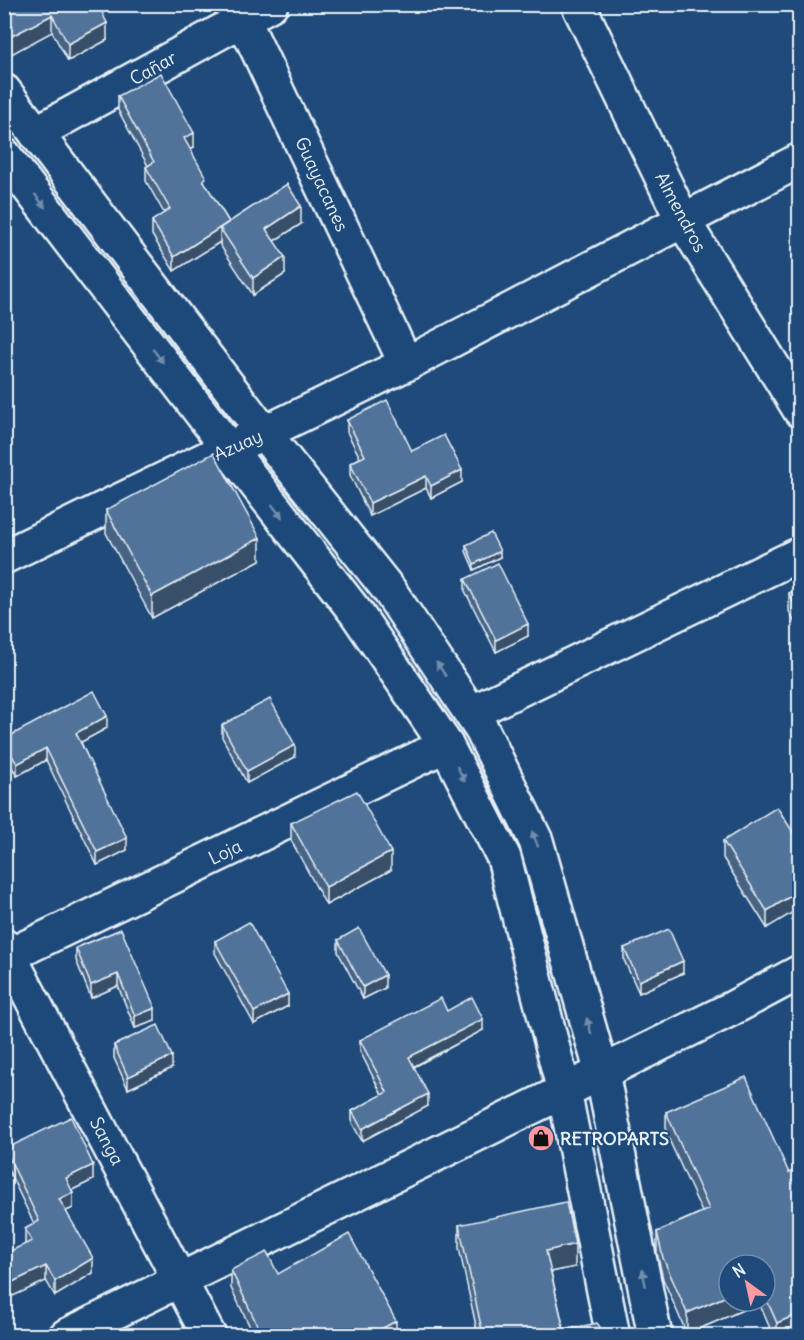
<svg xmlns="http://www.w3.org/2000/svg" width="804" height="1340" viewBox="0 0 804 1340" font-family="Delius,sans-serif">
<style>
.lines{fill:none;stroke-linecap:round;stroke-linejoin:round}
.minor-casing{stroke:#e8f1f8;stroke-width:38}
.secondary-casing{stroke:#e8f1f8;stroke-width:38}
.minor{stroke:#1f4a7a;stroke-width:33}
.secondary{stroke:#1f4a7a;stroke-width:33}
.wall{fill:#466384;stroke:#e8f1f8;stroke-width:1.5;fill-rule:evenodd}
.shaded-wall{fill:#39506b;stroke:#e8f1f8;stroke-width:1.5}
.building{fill:#517399;stroke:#e8f1f8;stroke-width:1.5}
.oneway{fill:#6f8dac}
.labels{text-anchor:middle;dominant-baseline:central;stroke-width:4.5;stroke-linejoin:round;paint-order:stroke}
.street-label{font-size:18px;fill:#e8f1f8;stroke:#1f4a7a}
.poi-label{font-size:18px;font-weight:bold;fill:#e8f1f8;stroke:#1f4a7a;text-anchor:start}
</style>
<rect width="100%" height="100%" fill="#1f4a7a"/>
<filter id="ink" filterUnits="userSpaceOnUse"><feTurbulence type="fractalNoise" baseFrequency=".0167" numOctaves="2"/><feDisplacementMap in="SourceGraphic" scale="12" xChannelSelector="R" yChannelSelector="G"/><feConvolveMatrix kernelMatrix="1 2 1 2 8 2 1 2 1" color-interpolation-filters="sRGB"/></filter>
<g filter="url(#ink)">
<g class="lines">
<defs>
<g id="minor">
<polyline points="236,4 406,364"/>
<polyline points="578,4 682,219 800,410"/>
<polyline points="36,133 271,4"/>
<polyline points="4,557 228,448 264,433 406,364 800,160"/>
<polyline points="471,713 800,554"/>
<polyline points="4,946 209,1336"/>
<polyline points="4,958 446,745"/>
<polyline points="66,1336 729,1010 800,972"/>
</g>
<g id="secondary">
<polyline points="4,91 264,433 389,590 482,730 536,841 602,1073 655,1336"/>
<polyline points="4,155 228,448 357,614 446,745 504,858 564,1091 613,1336"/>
</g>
</defs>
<use href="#minor" class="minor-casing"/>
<use href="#secondary" class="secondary-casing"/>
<use href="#minor" class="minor"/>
<use href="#secondary" class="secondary"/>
</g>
<g class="wall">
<polygon points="4,4 99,6 107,40 68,61 52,32"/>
<polygon points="118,96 194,147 190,149 206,185 229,222 301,224 274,241 285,274 253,295 220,245 220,242 174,271 152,235 152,221 164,213 146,181 146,167 148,166 118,110"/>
<polygon points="347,420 412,451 462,482 431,498 426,488 370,516 350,475 350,463 360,458 347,432"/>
<polygon points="106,510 260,560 152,618 106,533"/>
<polygon points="466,545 500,557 474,570 466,551"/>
<polygon points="465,579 528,636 496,652 465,591"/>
<polygon points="800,588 800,633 789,611 789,593"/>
<polygon points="222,725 295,757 247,783 222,737"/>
<polygon points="107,728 81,742 127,850 97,865 46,760 17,776 4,753 4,739"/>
<polygon points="291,823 391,870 326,905 291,840"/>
<polygon points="723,841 800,843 767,928 723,858"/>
<polygon points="121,929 155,1021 135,1028 118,986 91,998 76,960 76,948"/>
<polygon points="338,940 385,988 363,999 338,952"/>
<polygon points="215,941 288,1006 254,1024 215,953"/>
<polygon points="624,948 683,973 639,993 624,960"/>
<polygon points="447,1011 483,1030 414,1067 428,1106 362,1141 352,1123 352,1111 382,1095 360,1051 360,1040"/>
<polygon points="114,1045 172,1068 128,1089 114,1058"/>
<path d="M 666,1112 L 789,1173 L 800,1168 L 800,1334 L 796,1335 L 773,1335 L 759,1303 L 687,1334 L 663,1279 L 657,1253 L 657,1232 L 702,1212 L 666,1133 ZM 765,1265 L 765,1301 L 729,1301 Z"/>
<polygon points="5,1149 93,1180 72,1190 73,1208 66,1211 93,1273 55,1296 25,1244 25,1229 34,1224 5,1163"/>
<polygon points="459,1225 575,1267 551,1272 564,1330 602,1335 478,1335 459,1248"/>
<polygon points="231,1270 278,1274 396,1335 254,1335 231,1288"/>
</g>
<g class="shaded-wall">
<polygon points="52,15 52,32 4,58 4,40"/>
<polygon points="107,23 107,40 68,61 68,44"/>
<polygon points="194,133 194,147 184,152 184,138"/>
<polygon points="301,206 301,224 266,246 266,229"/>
<polygon points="229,222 220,228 220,242 174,271 174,257"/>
<polygon points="285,257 285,274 253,295 253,278"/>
<polygon points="462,470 462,482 431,498 431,486"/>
<polygon points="426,476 426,488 370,516 370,503"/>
<polygon points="260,538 260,560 152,618 152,596"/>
<polygon points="500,551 500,557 474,570 474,564"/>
<polygon points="528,624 528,636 496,652 496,640"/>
<polygon points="107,716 107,728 76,745 76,733"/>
<polygon points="295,745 295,757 247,783 247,771"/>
<polygon points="46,748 46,760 17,776 17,764"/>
<polygon points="127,838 127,850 97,865 97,852"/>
<polygon points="391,852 391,870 326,905 326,887"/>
<polygon points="800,890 800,908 767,928 767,911"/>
<polygon points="683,961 683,973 639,993 639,981"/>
<polygon points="118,974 118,986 91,998 91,985"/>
<polygon points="385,975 385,988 363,999 363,987"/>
<polygon points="288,994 288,1006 254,1024 254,1012"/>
<polygon points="155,1008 155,1021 135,1028 135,1016"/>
<polygon points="483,1019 483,1030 409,1069 409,1057"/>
<polygon points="172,1056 172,1068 128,1089 128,1077"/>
<polygon points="428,1094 428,1106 362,1141 362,1129"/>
<polygon points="93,1165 93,1180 66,1193 66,1178"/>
<polygon points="73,1193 73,1208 59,1214 59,1199"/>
<polygon points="575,1244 575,1267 546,1273 546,1251"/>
<polygon points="93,1258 93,1273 55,1296 55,1281"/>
<polygon points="46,1266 46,1281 4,1300 4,1286"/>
<polygon points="729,1295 729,1301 759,1301 759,1303 687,1334 687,1313"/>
<polygon points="800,1313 800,1334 796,1335 777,1335 777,1323"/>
<polygon points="396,1321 396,1335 370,1335"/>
</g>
<g class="building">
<polygon points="4,4 98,4 107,23 68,44 52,15 4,40"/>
<polygon points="161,73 194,133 184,138 206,178 203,180 229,222 174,257 152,221 170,209 146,167 154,162 118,96"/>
<polygon points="287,184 301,206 266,229 285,257 253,278 220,228"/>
<polygon points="387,400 412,451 444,435 462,470 431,486 426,476 370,503 350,463 365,456 347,420"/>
<polygon points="214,453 260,538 152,596 106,510"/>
<polygon points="491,533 500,551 474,564 466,545"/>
<polygon points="498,563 528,624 496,640 465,579"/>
<polygon points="800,588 800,616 789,593"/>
<polygon points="94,691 107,716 76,733 127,838 97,852 46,748 17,764 4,741 4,739"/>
<polygon points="270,699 295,745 247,771 222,725"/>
<polygon points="357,791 391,852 326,887 291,823"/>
<polygon points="777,807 800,843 800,890 767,911 723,841"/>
<polygon points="249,922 288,994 254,1012 215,941"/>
<polygon points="359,928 385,975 363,987 338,940"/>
<polygon points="121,929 155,1008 135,1016 118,974 91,985 76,948"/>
<polygon points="669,929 683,961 639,981 624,948"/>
<polygon points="472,997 483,1019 409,1057 428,1094 362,1129 352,1111 387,1092 360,1040 441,998 447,1011"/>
<polygon points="158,1025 172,1056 128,1077 114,1045"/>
<polygon points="746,1077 789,1173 800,1168 800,1313 777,1323 765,1296 765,1265 729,1265 729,1295 687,1313 663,1258 657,1232 709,1209 666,1112"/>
<polygon points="71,1117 93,1165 66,1178 73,1193 59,1199 93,1258 55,1281 46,1266 4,1286 4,1254 32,1241 25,1229 39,1221 5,1149"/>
<polygon points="566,1202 575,1244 546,1251 564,1330 597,1323 600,1327 602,1335 483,1335 459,1225"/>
<polygon points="349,1234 396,1321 370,1335 262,1335 231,1270 267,1252 278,1274"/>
</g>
<defs><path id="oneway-solid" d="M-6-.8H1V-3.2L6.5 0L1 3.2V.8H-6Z" transform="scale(1.5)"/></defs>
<g class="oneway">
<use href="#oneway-solid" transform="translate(40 201) rotate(53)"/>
<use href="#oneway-solid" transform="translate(158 356) rotate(53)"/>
<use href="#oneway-solid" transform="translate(277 511) rotate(52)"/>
<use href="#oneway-solid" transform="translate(441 669) rotate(-124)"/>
<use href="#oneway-solid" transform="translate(461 774) rotate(63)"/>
<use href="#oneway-solid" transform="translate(535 839) rotate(-112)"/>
<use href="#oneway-solid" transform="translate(589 1026) rotate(-106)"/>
<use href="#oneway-solid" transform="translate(644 1278) rotate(-102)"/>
</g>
</g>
<defs>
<symbol id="shop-disc" viewBox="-11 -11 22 22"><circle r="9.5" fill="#ff9aa2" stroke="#1f4a7a"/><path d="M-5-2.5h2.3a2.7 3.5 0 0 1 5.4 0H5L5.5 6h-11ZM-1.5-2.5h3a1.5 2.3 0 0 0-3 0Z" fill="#111"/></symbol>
</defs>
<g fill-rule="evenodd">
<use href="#shop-disc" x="526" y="1123" width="30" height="30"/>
</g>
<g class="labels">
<g class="street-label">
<text transform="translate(153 68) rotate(-29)">Cañar</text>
<text transform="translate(322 184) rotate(65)">Guayacanes</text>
<text transform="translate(681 212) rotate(62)">Almendros</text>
<text transform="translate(238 445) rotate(-24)">Azuay</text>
<text transform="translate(225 852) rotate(-26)">Loja</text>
<text transform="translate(107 1141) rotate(62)">Sanga</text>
</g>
<g class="poi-label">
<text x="560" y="1138">RETROPARTS</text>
</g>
</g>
<rect width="804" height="1340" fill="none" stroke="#1f4a7a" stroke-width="24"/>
<rect x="12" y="12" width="780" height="1316" fill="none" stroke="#e8f1f8" stroke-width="2" filter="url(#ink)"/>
<g transform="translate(747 1283) rotate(327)"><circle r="28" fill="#1f4a7a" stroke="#6f8dac" stroke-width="1.5"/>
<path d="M0-4.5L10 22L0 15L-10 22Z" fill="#ff9aa2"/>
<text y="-9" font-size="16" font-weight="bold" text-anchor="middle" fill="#e8f1f8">N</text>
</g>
</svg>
